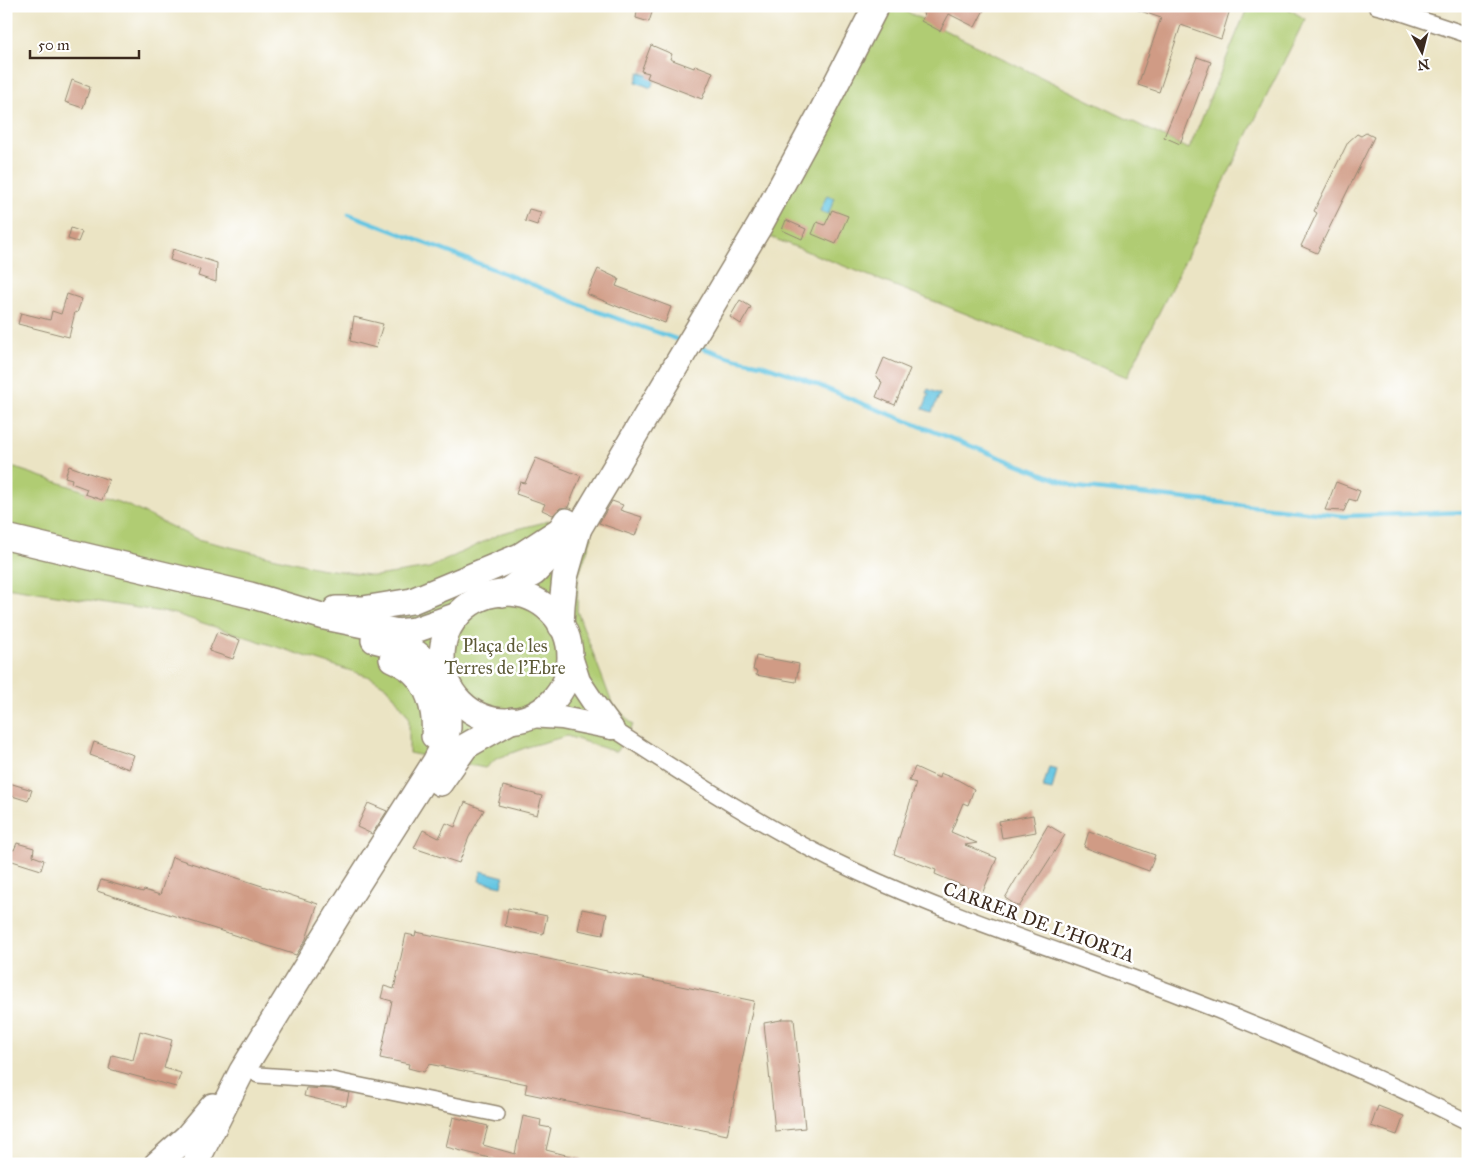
<svg xmlns="http://www.w3.org/2000/svg" width="1474" height="1170" viewBox="0 0 1474 1170" font-family="'IM FELL Great Primer',serif">
<style>
.green{fill:#b0cc73;stroke:#767b48}
.water{fill:#65c6e3;stroke:#507880}
.lines{fill:none;stroke-linecap:round;stroke-linejoin:round}
.stream{stroke:#65c6e3;stroke-width:4.5}
.building{fill:#d09b85}
.street-casing{stroke:#938771;stroke-width:18}
.secondary-casing{stroke:#938771;stroke-width:25}
.primary-casing{stroke:#938771;stroke-width:28}
.street{stroke:#fff;stroke-width:15}
.secondary{stroke:#fff;stroke-width:22}
.primary{stroke:#fff;stroke-width:25}
.labels{text-anchor:middle;dominant-baseline:central;stroke-width:5;stroke-linejoin:round;paint-order:stroke}
.park-label{font-size:19px;fill:#5e5b38;stroke:#fff}
.street-label{font-size:19px;fill:#3b2a1e;stroke:#fff}
</style>
<rect width="100%" height="100%" fill="#fff"/>
<filter id="ink" filterUnits="userSpaceOnUse"><feTurbulence type="fractalNoise" baseFrequency=".02" numOctaves="2"/><feDisplacementMap in="SourceGraphic" scale="10" xChannelSelector="R" yChannelSelector="G"/><feConvolveMatrix kernelMatrix="1 2 1 2 8 2 1 2 1" color-interpolation-filters="sRGB"/></filter>
<filter id="wash" filterUnits="userSpaceOnUse"><feTurbulence type="fractalNoise" baseFrequency=".0096" numOctaves="4" result="noise"/><feDisplacementMap in="SourceGraphic" scale="20" xChannelSelector="R" yChannelSelector="G"/><feGaussianBlur stdDeviation="1.12" result="paint"/><feColorMatrix in="noise" values="0 0 0 0 0 0 0 0 0 0 0 0 0 0 0 0 0 1.4 0 .05"/><feComposite in="paint" operator="in"/></filter>
<g filter="url(#wash)">
<rect width="100%" height="100%" fill="#ebe4c4"/>
<g class="green">
<polygon points="890,6 895,6 1189,149 1248,6 1284,6 1305,19 1127,377 765,235"/>
<polygon points="6,465 127,505 197,539 318,568 376,576 429,568 502,533 549,521 592,536 578,577 577,611 612,703 633,725 616,752 567,736 530,746 496,759 485,768 409,753 409,717 388,688 370,677 175,614 6,587"/>
</g>
<g class="water">
<polygon points="639,72 648,75 654,80 651,88 636,82"/>
<polygon points="827,195 835,198 828,214 820,211"/>
<polygon points="928,389 940,394 932,412 923,409 929,394 926,393"/>
<polygon points="1049,767 1057,769 1052,790 1043,788"/>
<polygon points="481,871 504,877 502,886 479,881"/>
</g>
<g class="lines">
<g class="stream">
<polyline points="349,214 524,281 596,311 682,341"/>
<polyline points="697,346 732,358 761,364 801,378 861,403 1076,487 1344,516 1468,512"/>
</g>
</g>
<g id="blocks">
<g class="building">
<polygon points="638,6 654,6 649,22 636,18"/>
<polygon points="929,6 986,6 975,27 949,14 940,31 921,21 924,16 923,13 925,9"/>
<polygon points="1133,6 1231,6 1221,39 1181,25 1159,92 1138,85 1161,18 1132,8"/>
<polygon points="651,45 672,54 670,59 694,68 695,65 713,72 702,99 647,78 649,73 641,71"/>
<polygon points="1197,57 1211,62 1180,144 1164,137"/>
<polygon points="72,80 90,87 83,108 65,102"/>
<polygon points="1366,133 1374,137 1317,253 1301,246 1317,213 1314,211 1348,142 1357,134 1361,136"/>
<polygon points="529,209 541,212 537,225 525,221"/>
<polygon points="832,210 848,216 836,244 812,234 817,222 825,225"/>
<polygon points="786,220 806,229 802,239 782,230"/>
<polygon points="71,228 82,232 78,242 68,239"/>
<polygon points="173,249 217,263 216,282 198,276 200,270 170,260"/>
<polygon points="598,269 619,279 616,286 671,307 665,323 621,307 621,308 587,294"/>
<polygon points="67,294 82,299 77,313 75,312 69,337 18,324 21,313 50,320 52,311 61,314"/>
<polygon points="740,300 751,307 741,324 730,317"/>
<polygon points="354,317 383,324 376,348 350,341"/>
<polygon points="884,358 910,369 895,405 876,397 882,382 880,381 881,380 876,377"/>
<polygon points="536,458 581,476 568,507 560,508 553,515 542,510 545,504 516,494 520,482 525,483"/>
<polygon points="69,466 109,480 102,500 85,494 87,489 71,483 72,479 65,477"/>
<polygon points="1336,482 1360,491 1356,501 1349,499 1344,511 1325,510"/>
<polygon points="612,501 623,505 620,510 642,517 635,536 599,523"/>
<polygon points="217,632 240,640 233,659 209,651"/>
<polygon points="756,656 799,664 796,682 756,675 757,671 753,670"/>
<polygon points="94,742 134,755 129,769 90,755"/>
<polygon points="915,767 939,778 940,773 958,780 974,789 968,805 963,803 951,832 977,843 965,845 997,858 982,894 935,874 936,870 894,854 916,783 909,781"/>
<polygon points="6,782 32,790 28,801 6,794"/>
<polygon points="503,786 542,796 537,815 498,805"/>
<polygon points="465,802 484,810 469,837 459,863 414,848 423,830 439,838 446,823 455,827"/>
<polygon points="368,803 387,811 372,834 357,827"/>
<polygon points="1033,815 1036,832 1002,838 999,821"/>
<polygon points="1048,825 1065,835 1019,907 1005,898"/>
<polygon points="1089,831 1155,855 1149,871 1084,847"/>
<polygon points="17,843 34,848 33,856 44,860 41,870 6,859 6,848 14,850"/>
<polygon points="172,857 318,904 306,939 296,955 97,891 101,880 143,892 144,890 160,895"/>
<polygon points="508,908 547,916 543,934 505,926"/>
<polygon points="582,909 607,914 603,935 578,930"/>
<polygon points="416,932 754,1001 727,1135 525,1093 527,1084 429,1064 424,1072 408,1068 409,1064 380,1058 392,1001 381,998 384,986 394,989 406,934 415,936"/>
<polygon points="781,1019 794,1019 805,1128 775,1131 764,1023 781,1020"/>
<polygon points="140,1031 172,1040 164,1068 181,1073 176,1087 109,1069 112,1055 133,1060"/>
<polygon points="306,1088 331,1089 349,1093 346,1106 304,1096"/>
<polygon points="1378,1106 1404,1116 1397,1135 1371,1126"/>
<polygon points="523,1116 541,1120 540,1126 551,1128 546,1150 582,1159 582,1164 513,1164 446,1147 453,1117 488,1126 483,1145 515,1154"/>
</g>
</g>
</g>
<g filter="url(#ink)">
<use href="#blocks" fill-opacity="0" stroke="#938771" stroke-width="1"/>
<g class="lines">
<defs>
<g id="street">
<polyline points="1376,6 1396,11 1468,35"/>
<path d="M 612,728 C 690,779 769,831 853,870 C 959,920 1072,954 1181,996 C 1278,1033 1374,1075 1468,1122"/>
<polyline points="258,1075 332,1080 497,1114"/>
</g>
<g id="secondary">
<polyline points="570,653 579,681 595,705 612,728"/>
<polyline points="529,716 562,718 612,728"/>
</g>
<g id="primary">
<polyline points="6,537 250,595 325,617 398,632 415,630 458,615"/>
<circle cx="506" cy="657" r="64"/>
<polyline points="503,594 522,580 534,573 579,528 760,225 822,111 876,6"/>
<polyline points="336,609 363,609 412,601 520,556 560,530 566,521"/>
<polyline points="561,626 562,605 565,577 578,531"/>
<polyline points="374,640 401,647 416,653 445,677"/>
<path d="M 392,659 C 401,663 412,669 418,677 C 431,693 436,716 434,736"/>
<polyline points="440,783 466,746 512,720"/>
<polyline points="157,1164 187,1137 213,1106"/>
<polyline points="195,1164 242,1071 341,910 435,762 443,746 448,728 448,711 450,688"/>
</g>
</defs>
<use href="#street" class="street-casing"/>
<use href="#secondary" class="secondary-casing"/>
<use href="#primary" class="primary-casing"/>
<use href="#street" class="street"/>
<use href="#secondary" class="secondary"/>
<use href="#primary" class="primary"/>
</g>
</g>
<g class="labels">
<g class="park-label">
<text x="505" y="645">Plaça de les<tspan x="505" dy="22">Terres de l'Ebre</tspan></text>
</g>
<g class="street-label">
<text transform="translate(1039 922) rotate(20)">CARRER DE L'HORTA</text>
</g>
</g>
<rect width="1474" height="1170" fill="none" stroke="#fff" stroke-width="25"/>
<g transform="translate(1422 52) rotate(173)" stroke="#ffffff" stroke-width="4" paint-order="stroke">
<path d="M0-4L9 19L0 12L-9 19Z" fill="#3b2a1e"/>
<text y="-8" font-size="14" font-weight="bold" text-anchor="middle" fill="#3b2a1e">N</text>
</g>
<path d="M30 50v8h109v-8" fill="none" stroke="#3b2a1e" stroke-width="2.5"/>
<text x="38" y="50" font-size="15" fill="#3b2a1e" stroke="#ffffff" stroke-width="4" paint-order="stroke">50 m</text>
</svg>
